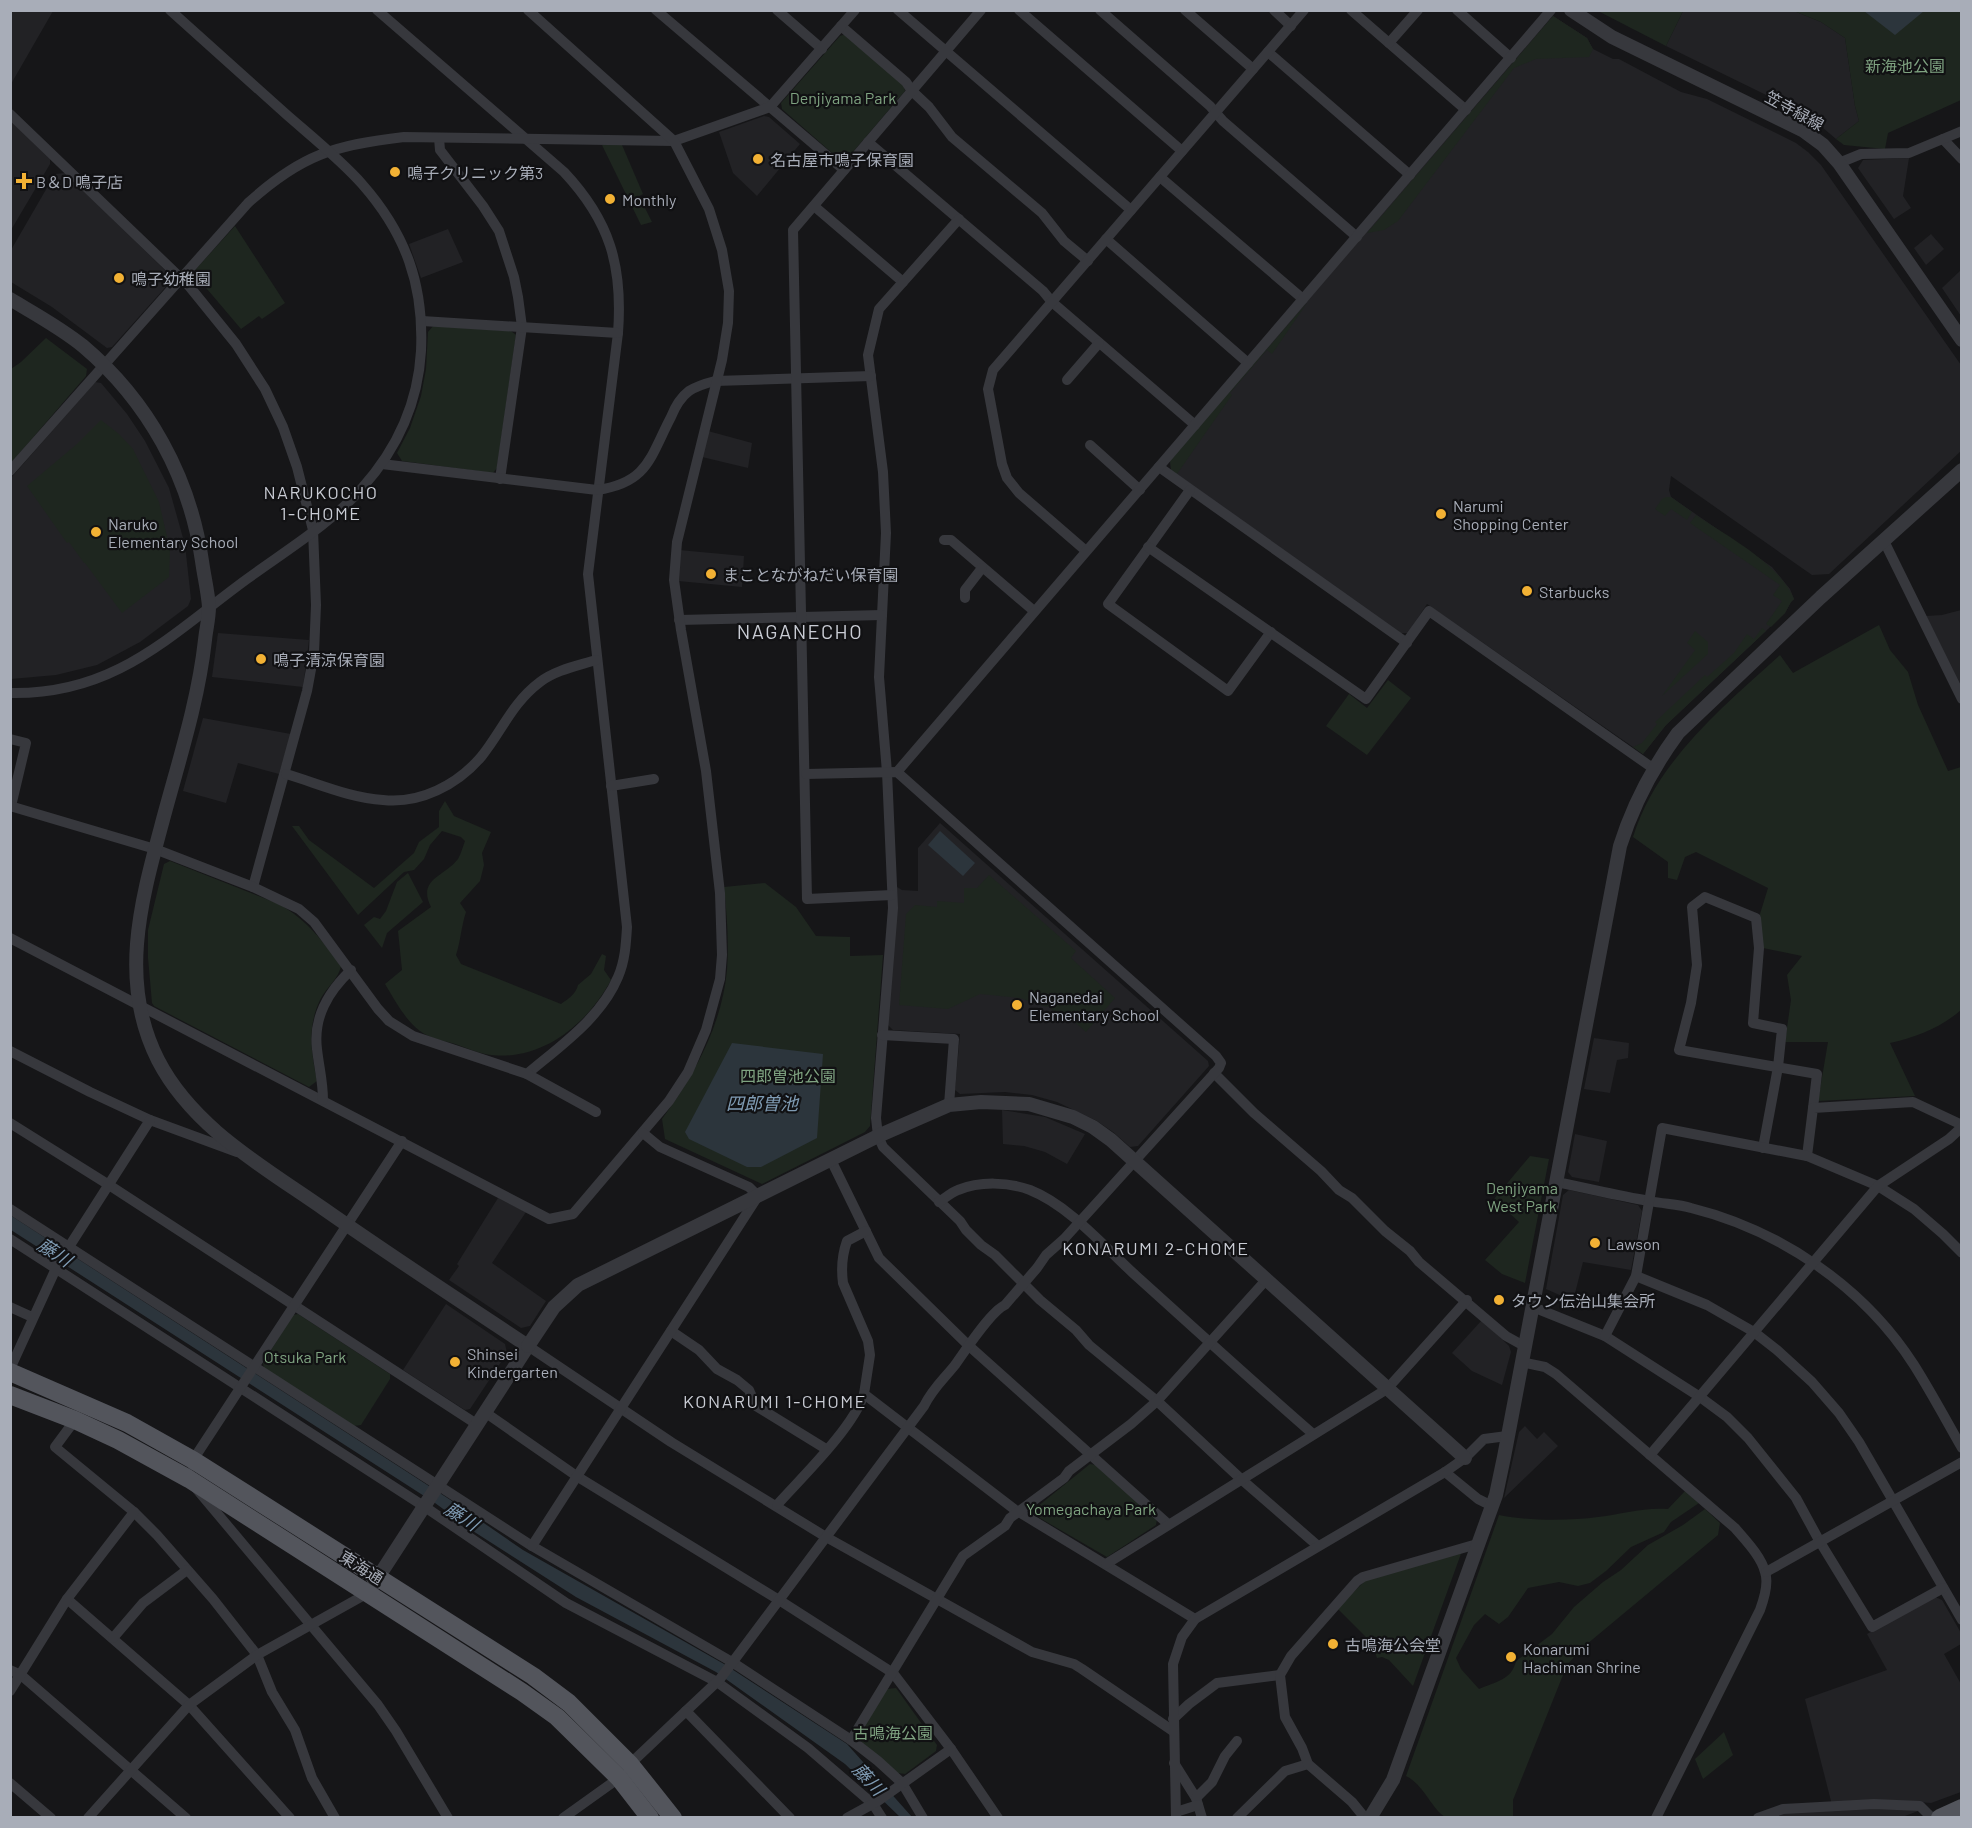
<svg xmlns="http://www.w3.org/2000/svg" width="1972" height="1828" viewBox="0 0 1972 1828" font-family="Barlow,'Noto Sans JP',sans-serif">
<style>
.built{fill:#222225}
.green{fill:#1e261f}
.water{fill:#2c353c}
.lines{fill:none;stroke-linecap:round;stroke-linejoin:round}
.minor{stroke:#37383d;stroke-width:10}
.tertiary{stroke:#37383d;stroke-width:14}
.primary{stroke:#53555c;stroke-width:18}
.poi-dot{fill:#f2b134;stroke:#111113;stroke-width:2}
.labels{text-anchor:middle;dominant-baseline:central;stroke-width:4.5;stroke-linejoin:round;paint-order:stroke}
.park-label{font-size:16px;fill:#7fa381;stroke:#111113}
.street-label{font-size:16px;fill:#a8adb8;stroke:#111113}
.poi-label{font-size:16px;fill:#a8adb8;stroke:#111113;text-anchor:start}
.neighbourhood-label{font-size:18px;letter-spacing:1.5px;fill:#c9ccd4;stroke:#111113}
.water-label{font-size:18px;font-style:italic;fill:#7f9bb3;stroke:#111113}
.quarter-label{font-size:20px;letter-spacing:1.5px;fill:#c9ccd4;stroke:#111113}
</style>
<rect width="100%" height="100%" fill="#161618"/>
<g class="built">
<polygon points="13,10 53,11 11,84 10,14"/>
<polygon points="1683,11 1794,11 1821,22 1845,38 1855,106 1859,121 1836,139 1809,116 1666,46"/>
<polygon points="1553,16 1587,38 1593,49 1613,59 1619,59 1681,92 1707,99 1796,143 1808,152 1821,165 1961,365 1961,451 1829,574 1812,575 1671,476 1669,490 1671,497 1772,567 1790,589 1794,599 1791,602 1785,613 1666,725 1643,754 1427,604 1408,633 1401,633 1171,470 1170,460"/>
<polygon points="764,116 769,117 800,144 757,196 733,173 719,132"/>
<polygon points="11,121 50,159 50,164 11,230"/>
<polygon points="1909,158 1903,196 1911,208 1894,219 1858,168 1863,160"/>
<polygon points="65,173 170,275 171,281 112,347 107,348 52,307 11,282 11,250 55,174"/>
<polygon points="448,229 463,262 421,278 409,244"/>
<polygon points="1931,234 1944,249 1926,265 1914,248"/>
<polygon points="1961,270 1961,316 1942,288"/>
<polygon points="95,382 101,383 127,414 145,441 169,488 185,545 191,599 188,606 140,642 97,665 56,675 11,679 11,478"/>
<polygon points="708,431 752,443 748,468 702,457"/>
<polygon points="679,550 744,556 742,587 678,581"/>
<polygon points="1961,610 1961,688 1926,616 1942,615"/>
<polygon points="218,633 309,640 303,687 212,677"/>
<polygon points="203,718 291,734 279,774 238,763 226,803 183,791"/>
<polygon points="940,823 1208,1061 1209,1066 1138,1146 1130,1147 1113,1132 1097,1121 1057,1102 1032,1095 1005,1092 960,1094 955,1090 960,1034 893,1030 888,1025 897,887 902,890 918,891 918,848"/>
<polygon points="1594,1038 1629,1043 1628,1058 1617,1060 1610,1093 1584,1089"/>
<polygon points="1002,1110 1045,1117 1085,1134 1067,1164 1045,1152 1024,1146 1003,1144"/>
<polygon points="1575,1134 1607,1141 1599,1182 1572,1177 1568,1172"/>
<polygon points="1569,1190 1638,1205 1642,1211 1631,1270 1583,1262 1573,1301 1546,1289 1563,1195"/>
<polygon points="498,1198 526,1212 492,1263 546,1301 530,1326 521,1328 449,1280 459,1266 457,1264"/>
<polygon points="446,1304 505,1344 507,1353 470,1409 465,1410 403,1370"/>
<polygon points="1482,1320 1509,1346 1511,1352 1502,1385 1472,1371 1452,1353"/>
<polygon points="1525,1426 1537,1439 1544,1432 1558,1446 1504,1498 1519,1432"/>
<polygon points="1935,1597 1942,1600 1961,1633 1961,1644 1944,1654 1961,1684 1961,1792 1931,1803 1907,1801 1832,1805 1805,1699 1887,1670 1867,1634"/>
<polygon points="1877,1806 1918,1811 1900,1818 1764,1818 1784,1812"/>
</g>
<g class="green">
<polygon points="1598,11 1683,11 1666,46"/>
<polygon points="1794,11 1961,11 1961,100 1888,133 1885,149 1844,145 1836,139 1859,121 1855,106 1845,38 1821,22"/>
<polygon points="1553,16 1587,38 1593,49 1589,57 1536,59 1514,68 1398,221 1384,230 1367,233"/>
<polygon points="846,34 904,84 905,91 846,160 839,159 782,109 781,103 840,36"/>
<polygon points="602,145 622,145 643,194 639,196 652,222 641,225"/>
<polygon points="235,226 285,303 262,319 259,316 241,329 196,276 195,270"/>
<polygon points="1307,303 1272,354 1267,350 1230,393 1232,395 1177,474 1171,470 1170,460"/>
<polygon points="433,326 511,331 516,335 497,468 493,473 402,461 397,453 410,428 421,396 426,369 428,332"/>
<polygon points="46,338 87,369 86,376 11,463 11,369 21,362"/>
<polygon points="101,420 119,434 133,449 159,502 170,550 169,577 122,613 85,563 84,563 69,542 67,543 27,486 77,444"/>
<polygon points="1666,497 1671,497 1692,512 1687,520 1671,509 1665,516 1655,509 1662,499"/>
<path d="M 1696,515 C 1727,536 1780,564 1794,599 L 1791,602 L 1785,613 L 1771,627 L 1766,624 L 1782,601 L 1773,595 L 1780,585 L 1690,523 Z"/>
<path d="M 1879,625 L 1890,650 L 1908,672 L 1918,705 L 1948,771 L 1961,767 L 1961,1010 C 1940,1028 1917,1037 1890,1043 L 1915,1096 L 1818,1101 L 1828,1042 L 1785,1042 L 1791,1000 L 1787,975 L 1802,956 L 1763,948 L 1760,914 L 1768,888 L 1696,852 L 1685,857 L 1677,880 L 1668,878 L 1668,862 L 1633,837 C 1657,760 1723,707 1780,655 L 1793,673 Z"/>
<polygon points="1762,628 1766,631 1666,725 1643,754 1633,747 1642,743 1657,724 1655,722 1705,675 1707,677 1734,653 1747,634 1754,639"/>
<polygon points="1695,631 1708,642 1708,654 1662,696 1695,650 1687,643"/>
<polygon points="1388,680 1411,698 1367,755 1326,726 1349,694 1367,708"/>
<path d="M 445,801 L 454,816 L 491,832 L 482,853 L 484,865 L 480,881 L 460,903 L 466,912 C 461,927 461,940 456,955 L 461,964 L 561,1004 C 568,999 576,994 578,985 L 591,974 L 602,954 L 606,956 L 604,970 L 611,980 C 587,1025 539,1064 485,1054 C 476,1052 467,1048 458,1045 C 447,1041 430,1039 420,1031 C 404,1019 395,1000 385,984 L 402,970 L 398,931 L 431,907 C 417,879 444,877 458,859 C 461,854 463,846 465,841 L 461,837 L 442,831 L 430,845 L 424,859 L 414,870 L 404,872 L 358,915 L 292,826 L 299,826 L 309,840 L 374,888 L 414,853 L 419,842 L 439,827 L 439,811 Z"/>
<path d="M 170,861 L 279,904 C 308,921 322,940 341,966 C 339,978 327,987 321,998 C 307,1025 311,1052 317,1081 L 309,1087 L 154,1006 L 152,1003 L 148,958 L 148,930 L 164,864 Z"/>
<polygon points="408,873 423,902 387,933 382,948 364,925 374,917 380,919 386,911 397,882"/>
<polygon points="989,875 1076,951 1071,958 1115,998 1086,1032 1062,1011 1056,1013 1048,1006 1046,1007 1020,998 980,994 948,1009 899,1005 906,914 915,905 937,907 937,901 964,903 964,888 977,888"/>
<path d="M 765,883 L 796,907 L 816,936 L 850,937 L 850,956 L 883,955 L 870,1126 L 865,1132 L 762,1184 L 665,1139 L 662,1119 C 694,1076 722,1025 727,970 C 729,942 727,915 724,887 Z"/>
<polygon points="1530,1156 1549,1159 1525,1283 1502,1274 1485,1260 1519,1222 1494,1199"/>
<polygon points="298,1314 390,1374 390,1379 361,1425 354,1426 264,1368 263,1363 293,1315"/>
<polygon points="1090,1464 1096,1465 1157,1519 1156,1525 1107,1557 1038,1517 1037,1507"/>
<path d="M 1685,1491 L 1699,1503 L 1671,1522 L 1664,1532 L 1631,1547 L 1606,1571 L 1590,1583 L 1578,1586 L 1559,1582 L 1528,1588 L 1508,1617 L 1499,1624 L 1485,1614 L 1474,1625 L 1456,1658 L 1461,1669 L 1479,1689 C 1495,1682 1512,1680 1516,1661 L 1552,1634 L 1574,1607 L 1603,1582 L 1621,1570 L 1648,1545 L 1683,1525 L 1705,1509 L 1720,1523 L 1718,1535 L 1581,1649 L 1567,1665 L 1513,1800 L 1513,1817 L 1445,1817 C 1431,1808 1424,1785 1406,1776 L 1499,1515 C 1528,1521 1569,1521 1598,1517 C 1622,1514 1644,1507 1668,1509 Z"/>
<polygon points="1462,1551 1413,1686 1389,1660 1382,1657 1377,1658 1372,1643 1337,1608 1367,1579"/>
<polygon points="896,1688 937,1745 936,1751 905,1774 898,1773 860,1741 858,1735 887,1689"/>
<polygon points="1724,1732 1733,1755 1703,1779 1695,1759"/>
</g>
<g class="water">
<polygon points="1864,11 1924,11 1895,35"/>
<polygon points="940,831 975,863 963,876 928,845"/>
<polygon points="732,1043 823,1054 817,1138 761,1167 747,1167 689,1139 685,1132"/>
<polygon points="10,1215 449,1499 523,1550 724,1664 847,1744 912,1817 900,1817 845,1764 716,1672 576,1597 476,1533 435,1503 11,1230"/>
</g>
<g class="lines">
<g class="minor">
<path d="M 377,10 L 564,172 C 610,221 623,266 618,333 L 588,574 L 627,927 C 626,944 625,961 618,977 C 601,1018 560,1046 527,1074"/>
<polyline points="656,10 844,170"/>
<polyline points="777,10 822,49"/>
<polyline points="898,10 1131,210"/>
<polyline points="1019,10 1182,151"/>
<polyline points="1100,10 1210,106 1223,121 1357,237"/>
<polyline points="1185,10 1253,69"/>
<polyline points="1274,10 1291,26"/>
<polyline points="1351,10 1466,110"/>
<polyline points="1457,10 1511,58"/>
<polyline points="841,26 906,82 912,91 929,107 952,137 1042,213 1064,241 1088,261"/>
<polyline points="1389,43 1418,10"/>
<polyline points="1268,52 1410,175"/>
<polyline points="10,114 189,286 236,344 265,389 283,427 297,467 313,530 316,605 314,653 307,691 253,887"/>
<polyline points="439,138 440,150 483,206 499,231 514,277 518,297 522,327 500,479"/>
<polyline points="1943,139 1962,159"/>
<polyline points="868,142 1043,291 1052,302 1195,425"/>
<polyline points="1839,163 1861,154 1909,153 1962,131"/>
<polyline points="1160,177 1303,299"/>
<polyline points="814,206 903,282"/>
<polyline points="959,219 879,309 868,355 883,472 886,533 879,677 887,772 893,908 876,1118 878,1136 883,1147 960,1221 966,1230 981,1245 995,1255 1040,1300 1076,1330 1089,1345 1157,1401 1241,1479 1318,1546"/>
<polyline points="1106,239 1248,363"/>
<polyline points="422,321 618,333"/>
<polyline points="1067,380 1099,343"/>
<polyline points="1090,445 1140,490"/>
<path d="M 382,464 L 597,490 C 648,483 650,457 671,417 C 675,407 681,397 689,391 C 697,386 707,383 715,381 L 871,376"/>
<polyline points="1159,467 1407,643"/>
<path d="M 10,471 L 248,203 C 301,155 334,145 404,137 L 674,141 L 770,107 L 855,10"/>
<polyline points="1190,490 1108,604 1228,691 1271,632"/>
<polyline points="944,540 951,540 1034,611"/>
<polyline points="1884,541 1962,699"/>
<polyline points="1148,547 1366,699 1429,611 1654,769"/>
<polyline points="1086,551 1019,493 1007,478 1002,464 988,389 993,370 1304,10"/>
<polyline points="965,598 965,590 982,568"/>
<polyline points="679,620 882,615"/>
<path d="M 10,693 C 115,695 169,636 247,579 C 284,552 333,522 362,488 C 397,449 418,404 421,351 C 424,285 406,234 362,184 C 342,161 311,136 287,115 C 248,80 209,45 170,10"/>
<polyline points="10,739 26,743 11,806"/>
<polyline points="897,772 1551,10"/>
<path d="M 286,774 C 317,783 350,798 383,800 C 420,804 457,785 481,757 C 502,731 512,703 540,682 C 556,670 577,666 596,660"/>
<polyline points="611,786 654,779"/>
<polyline points="10,806 155,849 253,887 299,909 314,922 378,1009 389,1021 413,1036 527,1074 596,1112"/>
<polyline points="892,895 807,899 793,230 981,10"/>
<polyline points="10,938 549,1219 573,1214 669,1101 688,1072 706,1030 720,979 722,955 720,893 706,771 681,630 674,580 677,542 722,360 728,323 729,291 722,250 709,209 674,141 528,10"/>
<polyline points="882,1035 954,1039 949,1105"/>
<polyline points="10,1051 90,1092 150,1120 237,1152"/>
<polyline points="1214,1073 1254,1113 1321,1171 1339,1190 1352,1198 1385,1231 1410,1251 1419,1262 1506,1336 1524,1346"/>
<path d="M 323,1100 C 323,1082 319,1067 317,1049 C 313,1017 328,992 351,970"/>
<polyline points="10,1123 109,1185 478,1425"/>
<polyline points="1763,1148 1778,1067 1782,1029 1753,1023 1759,948 1756,918 1705,897 1692,907 1697,965 1691,1003 1679,1050 1817,1074 1813,1108"/>
<polyline points="1807,1156 1813,1108 1913,1102 1962,1125"/>
<polyline points="831,1160 879,1258 968,1345 1168,1524"/>
<path d="M 1556,1182 C 1587,1188 1618,1196 1650,1201 C 1663,1204 1678,1204 1691,1208 C 1780,1230 1864,1287 1914,1365 C 1931,1392 1946,1420 1962,1448"/>
<path d="M 939,1202 C 945,1198 952,1192 958,1190 C 980,1181 1008,1182 1030,1190 C 1068,1205 1103,1245 1133,1273 C 1193,1327 1252,1381 1313,1434"/>
<polyline points="10,1209 532,1546 732,1662 851,1740 878,1761 902,1783 923,1818"/>
<path d="M 866,1231 L 847,1241 C 842,1255 841,1268 843,1283 L 868,1341 L 870,1355 L 864,1394 L 1014,1509 L 1195,1619"/>
<polyline points="10,1239 425,1507 566,1603 717,1682 808,1748 873,1804 882,1818"/>
<polyline points="1636,1276 1707,1305 1754,1332 1777,1350 1812,1382 1839,1413 1859,1442 1962,1620"/>
<polyline points="10,1307 32,1317"/>
<polyline points="1533,1307 1605,1336 1700,1397 1727,1417 1748,1438 1796,1498 1820,1542 1872,1627 1943,1588"/>
<polyline points="671,1331 699,1350 717,1369 737,1380 749,1390 756,1406 826,1449"/>
<polyline points="1605,1336 1636,1276 1662,1128 1807,1156 1878,1186 1914,1209 1943,1234 1962,1253"/>
<polyline points="528,1346 671,1442 826,1537 1032,1652 1074,1664 1082,1669 1173,1731"/>
<path d="M 1521,1362 L 1545,1367 L 1556,1374 L 1735,1528 C 1745,1540 1761,1556 1765,1572 C 1769,1583 1764,1599 1760,1610 L 1656,1818"/>
<polyline points="10,1369 58,1264 150,1120"/>
<polyline points="486,1413 578,1477 779,1600 893,1673 951,1749 998,1818"/>
<polyline points="75,1420 55,1447 134,1512 157,1535 213,1599 257,1655 272,1692 295,1730 312,1778 335,1818"/>
<polyline points="1650,1455 1878,1186 1949,1139 1962,1127"/>
<polyline points="192,1465 193,1460 402,1141"/>
<polyline points="1445,1472 1478,1499 1492,1506"/>
<polyline points="195,1487 378,1705 396,1731 448,1818"/>
<path d="M 777,1505 C 802,1477 853,1428 864,1394"/>
<polyline points="532,1546 758,1196 749,1187 660,1147 643,1133"/>
<polyline points="1106,1564 1387,1389 1467,1300"/>
<polyline points="1766,1572 1962,1462"/>
<polyline points="67,1599 189,1705 290,1818"/>
<polyline points="113,1638 143,1603 187,1570"/>
<polyline points="10,1670 21,1675 186,1818"/>
<polyline points="10,1691 67,1599 134,1512"/>
<path d="M 686,1711 L 720,1679 L 924,1406 C 933,1388 943,1380 955,1365 C 965,1351 991,1311 1005,1305 L 1037,1268 L 1046,1255 L 1064,1239 L 1219,1068 L 1221,1063 L 1216,1056 L 897,772 L 806,774"/>
<polyline points="1173,1719 1189,1704 1217,1683 1280,1675"/>
<polyline points="851,1740 963,1556 1005,1526 1010,1518 1064,1478 1069,1471 1131,1424 1157,1401 1266,1280"/>
<polyline points="1174,1763 1196,1798 1202,1818"/>
<polyline points="630,1764 686,1711 790,1818"/>
<polyline points="10,1783 51,1818"/>
<polyline points="1196,1798 1212,1782 1225,1756 1237,1741"/>
<polyline points="1176,1812 1198,1805"/>
<polyline points="88,1818 189,1705 257,1655 368,1593"/>
<polyline points="563,1818 619,1778"/>
<polyline points="847,1818 878,1801 951,1749"/>
<polyline points="1176,1818 1173,1664 1182,1637 1195,1619 1445,1472 1465,1458 1484,1439 1507,1436"/>
<polyline points="1237,1818 1285,1771 1308,1764"/>
<polyline points="1365,1818 1352,1802 1308,1764 1302,1748 1285,1717 1280,1675 1291,1656 1357,1581 1363,1577 1477,1544"/>
<polyline points="1758,1818 1783,1809 1802,1808 1874,1804 1920,1806 1932,1818"/>
</g>
<g class="tertiary">
<polyline points="1571,10 1612,37 1804,131 1823,145 1839,163 1962,340"/>
<path d="M 10,299 C 35,314 61,328 83,346 C 148,401 190,477 202,561 C 204,576 208,592 209,607 C 209,618 206,630 205,640 C 198,704 177,766 161,827 C 140,905 119,983 158,1060 C 193,1128 264,1167 324,1209 C 391,1256 460,1301 528,1346 L 368,1593"/>
<polyline points="528,1346 554,1307 578,1285 878,1136 949,1105 981,1102 1029,1104 1073,1117 1093,1127 1111,1140 1465,1458"/>
<path d="M 1370,1818 L 1393,1780 L 1496,1495 L 1504,1457 L 1620,846 C 1633,805 1653,767 1678,733 L 1821,597 L 1962,470"/>
</g>
<g class="primary">
<polyline points="10,1372 127,1423 193,1460 533,1676 569,1703 630,1764 673,1818"/>
<polyline points="10,1395 75,1420 118,1440 189,1479 522,1692 557,1717 619,1778 650,1818"/>
<polyline points="1940,1818 1962,1808"/>
</g>
</g>
<g class="poi-dot">
<circle cx="758" cy="159" r="6"/>
<circle cx="395" cy="172" r="6"/>
<path d="M21 172h6v6h6v6h-6v6h-6v-6h-6v-6h6z"/>
<circle cx="610" cy="199" r="6"/>
<circle cx="119" cy="278" r="6"/>
<circle cx="1441" cy="514" r="6"/>
<circle cx="96" cy="532" r="6"/>
<circle cx="711" cy="574" r="6"/>
<circle cx="1527" cy="591" r="6"/>
<circle cx="261" cy="659" r="6"/>
<circle cx="1017" cy="1005" r="6"/>
<circle cx="1595" cy="1243" r="6"/>
<circle cx="1499" cy="1300" r="6"/>
<circle cx="455" cy="1362" r="6"/>
<circle cx="1333" cy="1644" r="6"/>
<circle cx="1511" cy="1657" r="6"/>
</g>
<g class="labels">
<g class="park-label">
<text x="1905" y="65">新海池公園</text>
<text x="843" y="97">Denjiyama Park</text>
<text x="788" y="1075">四郎曽池公園</text>
<text x="1522" y="1187">Denjiyama<tspan x="1522" dy="18">West Park</tspan></text>
<text x="305" y="1356">Otsuka Park</text>
<text x="1091" y="1508">Yomegachaya Park</text>
<text x="893" y="1732">古鳴海公園</text>
</g>
<g class="street-label">
<text transform="translate(1795 110) rotate(29)">笠寺緑線</text>
<text transform="translate(362 1567) rotate(32)">東海通</text>
</g>
<g class="poi-label">
<text x="770" y="159">名古屋市鳴子保育園</text>
<text x="407" y="172">鳴子クリニック第3</text>
<text x="36" y="181">B＆D 鳴子店</text>
<text x="622" y="199">Monthly</text>
<text x="131" y="278">鳴子幼稚園</text>
<text x="1453" y="505">Narumi<tspan x="1453" dy="18">Shopping Center</tspan></text>
<text x="108" y="523">Naruko<tspan x="108" dy="18">Elementary School</tspan></text>
<text x="723" y="574">まことながねだい保育園</text>
<text x="1539" y="591">Starbucks</text>
<text x="273" y="659">鳴子清涼保育園</text>
<text x="1029" y="996">Naganedai<tspan x="1029" dy="18">Elementary School</tspan></text>
<text x="1607" y="1243">Lawson</text>
<text x="1511" y="1300">タウン伝治山集会所</text>
<text x="467" y="1353">Shinsei<tspan x="467" dy="18">Kindergarten</tspan></text>
<text x="1345" y="1644">古鳴海公会堂</text>
<text x="1523" y="1648">Konarumi<tspan x="1523" dy="18">Hachiman Shrine</tspan></text>
</g>
<g class="neighbourhood-label">
<text x="321" y="492">NARUKOCHO<tspan x="321" dy="21">1-CHOME</tspan></text>
<text x="1156" y="1248">KONARUMI 2-CHOME</text>
<text x="775" y="1401">KONARUMI 1-CHOME</text>
</g>
<g class="water-label">
<text x="762" y="1103">四郎曽池</text>
<text transform="translate(55 1252) rotate(33)">藤川</text>
<text transform="translate(462 1516) rotate(33)">藤川</text>
<text transform="translate(869 1779) rotate(47)">藤川</text>
</g>
<g class="quarter-label">
<text x="800" y="631">NAGANECHO</text>
</g>
</g>
<rect width="1972" height="1828" fill="none" stroke="#a8adb8" stroke-width="24"/>
</svg>
